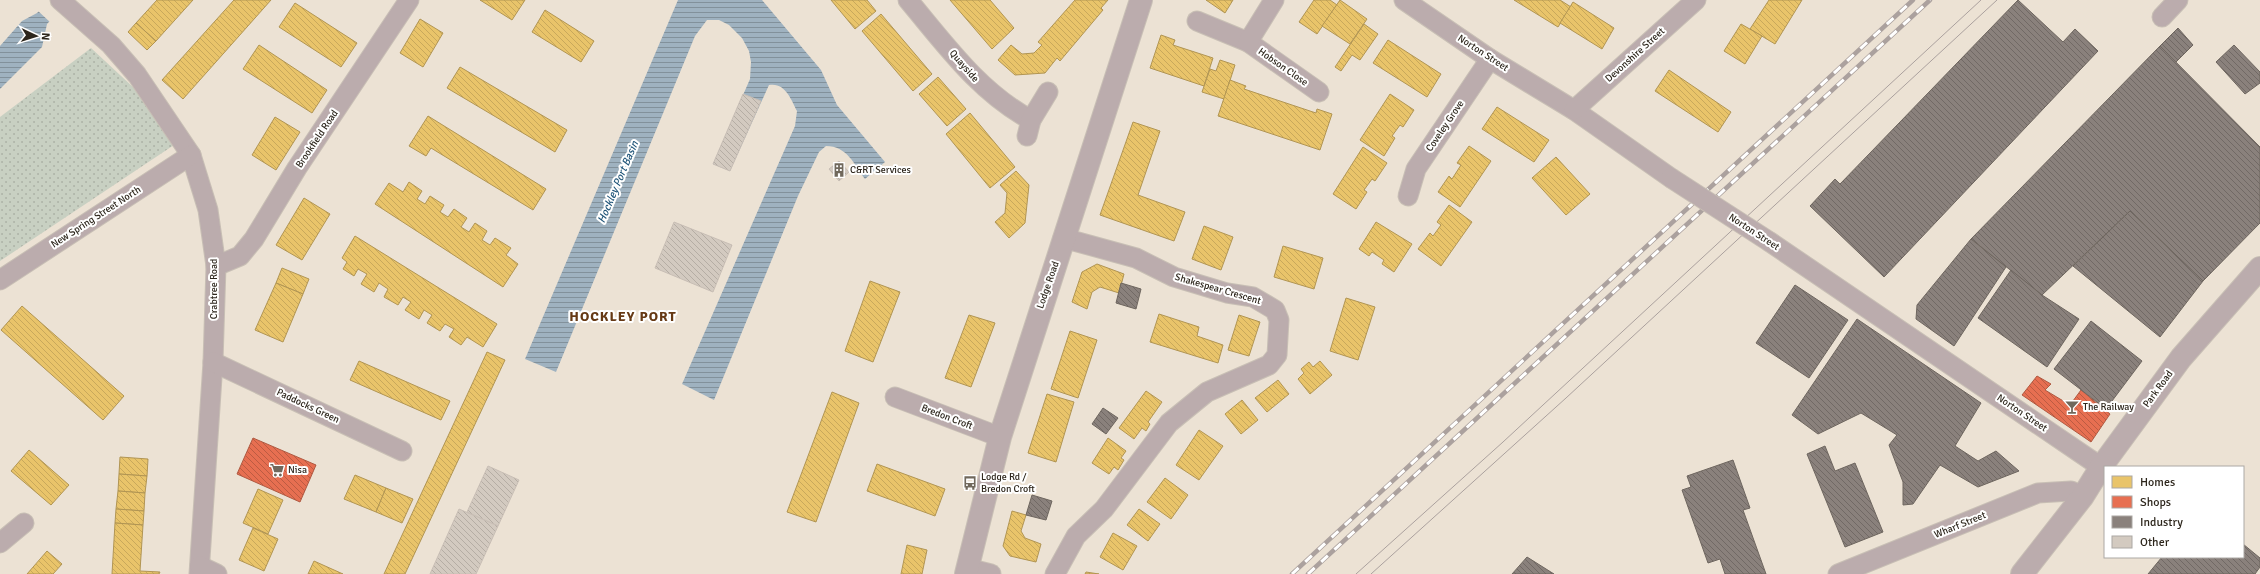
<svg xmlns="http://www.w3.org/2000/svg" width="2260" height="574" viewBox="0 0 2260 574" font-family="Signika,sans-serif">
<style>
.park{fill:url(#park-dots)}
.water{fill:url(#water-rules)}
.pier{fill:#ece2d4}
.homes{fill:url(#homes-back-hatch);stroke:#b19553}
.shops{fill:url(#shops-back-hatch);stroke:#af5941}
.industry{fill:url(#industry-back-hatch);stroke:#6e665f}
.building{fill:url(#building-back-hatch);stroke:#c8beb5}
.lines{fill:none;stroke-linecap:round;stroke-linejoin:round}
.minor-casing{stroke:#c8bfb5;stroke-width:21}
.tertiary-casing{stroke:#c8bfb5;stroke-width:24}
.minor{stroke:#bbacad;stroke-width:19}
.tertiary{stroke:#bbacad;stroke-width:22}
.tram{stroke:#aba19e;stroke-width:1}
.rail-casing{stroke:#aba19e;stroke-width:4.5}
.rail{stroke:#fff;stroke-width:3;stroke-dasharray:9;stroke-linecap:butt}
.minor-bridge-casing{stroke:#c8bfb5;stroke-width:21;stroke-linecap:butt}
.minor-bridge{stroke:#bbacad;stroke-width:19}
.labels{text-anchor:middle;dominant-baseline:central;stroke-width:4;stroke-linejoin:round;paint-order:stroke}
.street-label{font-size:10px;fill:#2d261c;stroke:#fff}
.poi-label{font-size:10px;fill:#2d261c;stroke:#fff;text-anchor:start}
.water-label{font-size:11px;font-style:italic;fill:#205579;stroke:#fff}
.district-label{font-size:14px;font-weight:bold;letter-spacing:1px;fill:#663914;stroke:#fff}
</style>
<defs>
<pattern id="park-dots" width="8" height="8" patternUnits="userSpaceOnUse"><rect width="8" height="8" fill="#c8d0c2"/><path d="M2 2h.1M6 6h.1" fill="none" stroke="#acb2a6" stroke-width="1.8" stroke-linecap="round"/></pattern>
<pattern id="water-rules" width="6" height="5" patternUnits="userSpaceOnUse"><rect width="6" height="5" fill="#9fb2c0"/><path d="M0 2.5h6" fill="none" stroke="#82919b"/></pattern>
<pattern id="homes-back-hatch" width="6" height="6" patternUnits="userSpaceOnUse"><rect width="6" height="6" fill="#e9c46a"/><path d="M-1 5l2 2M0 0l6 6M5-1l2 2" fill="none" stroke="#c8a85b"/></pattern>
<pattern id="shops-back-hatch" width="6" height="6" patternUnits="userSpaceOnUse"><rect width="6" height="6" fill="#e76f51"/><path d="M-1 5l2 2M0 0l6 6M5-1l2 2" fill="none" stroke="#bc5b42"/></pattern>
<pattern id="industry-back-hatch" width="6" height="6" patternUnits="userSpaceOnUse"><rect width="6" height="6" fill="#8a817c"/><path d="M-1 5l2 2M0 0l6 6M5-1l2 2" fill="none" stroke="#716965"/></pattern>
<pattern id="building-back-hatch" width="6" height="6" patternUnits="userSpaceOnUse"><rect width="6" height="6" fill="#d3cac0"/><path d="M-1 5l2 2M0 0l6 6M5-1l2 2" fill="none" stroke="#b5ada4"/></pattern>
</defs>
<rect width="100%" height="100%" fill="#ece2d4"/>
<polygon class="park" points="91,48 134,88 174,145 0,261 0,117"/>
<g class="water">
<polygon points="50,0 70,0 47,24 42,47 0,89 0,46 22,21 37,13"/>
<path d="M 678,0 L 762,0 L 821,70 L 837,105 L 885,162 L 865,179 C 854,164 847,146 826,146 L 819,152 L 798,196 L 714,400 L 682,384 L 795,126 L 797,111 C 791,99 785,82 769,85 L 730,171 L 713,164 L 750,79 L 751,62 L 749,51 L 742,38 L 729,25 L 719,20 L 707,20 L 695,36 L 556,372 L 525,359 Z"/>
</g>
<polygon class="pier" points="47,0 72,0 51,23 37,10"/>
<g class="homes">
<polygon points="157,0 193,0 156,41 136,23"/>
<polygon points="234,0 271,0 183,99 162,80"/>
<polygon points="480,0 525,0 512,20"/>
<polygon points="831,0 867,0 876,11 855,29"/>
<polygon points="950,0 990,0 1014,28 992,49"/>
<polygon points="1075,0 1108,0 1101,8 1103,10 1060,61 1057,58 1045,73 1015,75 998,60 1011,45 1022,54 1034,53 1042,45 1038,42"/>
<polygon points="1206,0 1233,0 1225,13"/>
<polygon points="1314,0 1330,0 1337,5 1317,34 1299,22"/>
<polygon points="1340,0 1367,19 1350,44 1322,26"/>
<polygon points="1514,0 1560,0 1571,7 1558,27"/>
<polygon points="1769,0 1802,0 1775,44 1750,29"/>
<polygon points="1573,2 1614,28 1602,49 1560,23"/>
<polygon points="295,3 357,43 341,67 279,27"/>
<polygon points="545,10 594,41 581,62 532,32"/>
<polygon points="881,14 932,74 913,91 862,31"/>
<polygon points="420,19 443,33 423,67 400,53"/>
<polygon points="136,23 156,41 147,50 128,32"/>
<polygon points="1364,24 1378,34 1360,60 1352,55 1341,71 1335,67"/>
<polygon points="1741,24 1762,36 1745,64 1724,51"/>
<polygon points="1161,35 1175,40 1173,45 1213,58 1204,86 1150,68"/>
<polygon points="1388,40 1441,74 1427,97 1373,63"/>
<polygon points="259,45 327,90 312,113 243,69"/>
<polygon points="1220,60 1235,65 1224,99 1202,92 1210,69 1216,71"/>
<polygon points="460,67 567,130 555,152 447,88"/>
<polygon points="1669,70 1731,112 1718,132 1655,91"/>
<polygon points="938,77 966,109 947,126 919,94"/>
<polygon points="1230,80 1246,86 1244,89 1316,113 1317,109 1332,114 1320,150 1218,116"/>
<polygon points="1390,94 1414,110 1403,127 1400,125 1392,136 1395,138 1384,156 1360,140"/>
<polygon points="1497,107 1549,140 1534,162 1482,129"/>
<polygon points="970,113 1015,167 990,188 946,134"/>
<polygon points="428,116 546,189 533,210 431,148 426,156 409,146"/>
<polygon points="275,117 300,132 276,170 252,155"/>
<polygon points="1133,122 1160,131 1138,195 1185,212 1174,241 1100,215"/>
<polygon points="1469,146 1491,161 1460,207 1438,192 1449,176 1452,179 1461,165 1457,163"/>
<polygon points="1363,147 1387,163 1375,181 1372,179 1364,190 1367,192 1356,209 1333,194"/>
<polygon points="1556,157 1590,194 1566,215 1532,178"/>
<polygon points="1016,171 1029,185 1025,223 1009,238 995,222 1005,213 1007,193 1000,185"/>
<polygon points="409,182 422,191 417,199 425,204 430,196 444,205 440,212 448,217 454,209 467,218 461,227 469,232 475,223 487,231 482,240 490,245 495,238 511,248 506,255 518,264 503,287 375,204 389,183 403,192"/>
<polygon points="304,198 330,214 302,260 276,245"/>
<polygon points="1449,205 1472,222 1441,266 1418,249 1430,233 1433,236 1441,225 1437,222"/>
<polygon points="1376,222 1412,244 1394,272 1382,264 1384,260 1372,252 1369,256 1359,249"/>
<polygon points="1204,226 1233,237 1221,270 1192,259"/>
<polygon points="355,236 497,324 483,347 467,337 461,345 449,337 454,329 445,324 440,331 427,323 432,315 424,310 419,319 405,310 411,302 403,297 398,305 384,297 388,289 379,283 374,292 361,284 367,274 358,269 354,276 343,269 347,262 342,258"/>
<polygon points="1283,246 1323,258 1314,289 1274,277"/>
<polygon points="1097,264 1124,274 1119,293 1100,287 1092,292 1087,309 1072,302 1082,272"/>
<polygon points="282,268 309,279 303,294 276,283"/>
<polygon points="870,281 900,292 873,362 845,351"/>
<polygon points="276,283 303,294 283,342 255,330"/>
<polygon points="1346,298 1375,307 1358,360 1330,351"/>
<polygon points="22,306 124,396 103,420 1,330"/>
<polygon points="1159,314 1199,327 1197,336 1223,345 1218,363 1150,342"/>
<polygon points="969,315 995,323 971,387 945,378"/>
<polygon points="1239,315 1260,322 1249,356 1228,350"/>
<polygon points="1070,331 1097,340 1078,398 1051,389"/>
<polygon points="487,352 505,360 405,574 384,574"/>
<polygon points="359,361 450,401 441,420 350,380"/>
<polygon points="1320,361 1332,375 1310,394 1298,379 1304,373 1301,369 1309,362 1313,367"/>
<polygon points="1278,380 1289,394 1267,412 1255,398"/>
<polygon points="1146,391 1162,402 1148,422 1150,424 1146,431 1142,428 1134,439 1119,428"/>
<polygon points="832,392 859,403 816,522 787,512"/>
<polygon points="1047,394 1074,402 1056,462 1028,453"/>
<polygon points="1242,400 1258,420 1241,434 1225,414"/>
<polygon points="1199,430 1223,446 1199,480 1176,465"/>
<polygon points="1108,438 1126,451 1121,458 1124,460 1118,470 1114,467 1109,474 1092,463"/>
<polygon points="29,450 69,485 51,505 11,471"/>
<polygon points="120,457 148,459 147,476 119,474"/>
<polygon points="877,464 945,489 935,516 867,491"/>
<polygon points="119,474 147,476 145,493 118,491"/>
<polygon points="355,475 386,488 376,512 344,499"/>
<polygon points="1165,478 1188,495 1171,519 1147,502"/>
<polygon points="386,488 413,499 402,523 376,512"/>
<polygon points="258,489 283,500 268,534 243,523"/>
<polygon points="118,491 145,493 144,511 116,509"/>
<polygon points="116,509 144,511 143,525 115,523"/>
<polygon points="1139,509 1160,524 1148,541 1127,525"/>
<polygon points="1012,511 1026,515 1021,531 1025,538 1041,544 1036,562 1010,556 1003,546"/>
<polygon points="115,523 143,525 140,571 160,572 159,574 112,574"/>
<polygon points="253,528 278,539 264,571 239,560"/>
<polygon points="1113,533 1137,546 1123,570 1100,557"/>
<polygon points="907,545 927,550 922,574 901,574"/>
<polygon points="47,551 62,564 53,574 27,574"/>
<polygon points="314,561 343,574 308,574"/>
<polygon points="1086,572 1099,574 1085,574"/>
</g>
<g class="shops">
<polygon points="2037,376 2051,384 2045,390 2070,405 2081,390 2110,414 2091,442 2022,395"/>
<polygon points="253,438 316,465 300,502 237,474"/>
</g>
<g class="industry">
<polygon points="2018,0 2063,42 2075,29 2098,51 1884,277 1810,206 1835,179 1840,184"/>
<polygon points="2178,28 2193,45 2175,63 2160,46"/>
<polygon points="2234,45 2260,72 2260,83 2245,94 2216,62"/>
<polygon points="2160,46 2260,147 2260,223 2203,281 2130,211 2042,295 1971,239"/>
<polygon points="2130,211 2203,281 2160,337 2073,266"/>
<polygon points="1971,239 2006,267 1954,346 1916,319 1917,305"/>
<polygon points="2011,270 2042,295 2079,319 2047,367 1978,318"/>
<polygon points="1121,283 1141,289 1136,309 1116,303"/>
<polygon points="1795,285 1848,320 1809,378 1756,343"/>
<polygon points="1857,319 1981,403 1955,446 1978,461 1996,451 2019,471 1978,487 1940,465 1913,504 1903,505 1903,482 1889,445 1897,435 1861,413 1818,434 1792,415"/>
<polygon points="2091,321 2142,361 2106,409 2054,369"/>
<polygon points="1103,408 1118,418 1106,434 1092,424"/>
<polygon points="1825,446 1835,471 1855,463 1883,532 1845,547 1807,454"/>
<polygon points="1733,460 1750,508 1743,510 1766,574 1725,574 1720,559 1708,563 1682,490 1691,487 1687,476"/>
<polygon points="1032,495 1052,501 1046,520 1026,515"/>
<polygon points="2243,544 2260,558 2260,567 2255,574 2148,574 2162,557 2243,557"/>
<polygon points="1527,557 1554,574 1512,574"/>
</g>
<g class="building">
<polygon points="743,94 761,101 730,171 713,164"/>
<polygon points="839,161 849,172 839,181 829,169"/>
<polygon points="674,222 732,245 713,292 655,268"/>
<polygon points="488,466 519,480 498,526 467,512"/>
<polygon points="459,509 498,526 476,574 430,574"/>
</g>
<g class="lines">
<defs>
<g id="minor">
<polyline points="60,0 111,45 137,75 191,155 208,210 216,266 213,362 199,574"/>
<path d="M 908,0 C 945,44 979,92 1031,120"/>
<polyline points="1404,0 1490,59 1574,110 1671,178"/>
<polyline points="2162,17 2178,0"/>
<polyline points="1197,21 1248,42 1319,92"/>
<polyline points="1248,42 1274,0"/>
<polyline points="1574,110 1696,0"/>
<polyline points="1027,136 1031,120 1048,92"/>
<polyline points="1408,196 1416,169 1490,59"/>
<polyline points="1770,242 2101,467"/>
<polyline points="216,266 240,256 254,239 297,168 409,0"/>
<polyline points="0,280 191,155"/>
<polyline points="213,362 402,451"/>
<polyline points="895,397 1000,437"/>
<polyline points="0,543 24,523"/>
<polyline points="200,566 217,574"/>
<polyline points="967,568 991,574"/>
<polyline points="1055,574 1076,536 1104,509 1169,423 1207,392 1269,365 1277,355 1279,320 1275,310 1253,297 1227,293 1174,277 1136,258 1063,238"/>
<polyline points="1838,574 2038,493 2071,491 2083,496"/>
</g>
<g id="tertiary">
<polyline points="966,574 1000,437 1141,0"/>
<polyline points="2022,574 2083,496 2101,467 2181,358 2260,268"/>
</g>
</defs>
<use href="#minor" class="minor-casing"/>
<use href="#tertiary" class="tertiary-casing"/>
<use href="#minor" class="minor"/>
<use href="#tertiary" class="tertiary"/>
<g class="tram">
<polyline points="1356,574 1503,442 1981,0"/>
<polyline points="1371,574 1566,398 1997,0"/>
</g>
<defs>
<g id="rail">
<polyline points="1292,574 1913,0"/>
<polyline points="1308,574 1930,0"/>
</g>
</defs>
<use href="#rail" class="rail-casing"/>
<use href="#rail" class="rail"/>
<defs>
<polyline id="minor-bridge" points="1671,178 1770,242"/>
</defs>
<use href="#minor-bridge" class="minor-bridge-casing"/>
<use href="#minor-bridge" class="minor-bridge"/>
</g>
<defs>
<symbol id="building-bare" viewBox="-9 -9 18 18"><path d="M-4-6H4V6H1V3H-1V6H-4ZM-2.5-4.3h1.7v1.8h-1.7ZM.8-4.3h1.7v1.8H.8ZM-2.5-1h1.7V.8h-1.7ZM.8-1h1.7V.8H.8Z" fill="#70685c" stroke="#fff" stroke-width="2.5" paint-order="stroke"/></symbol>
<symbol id="bar-bare" viewBox="-9 -9 18 18"><path d="M-6-5H6L.8 .8V4.5H3.5V6h-7V4.5H-.8V.8Z" fill="#70685c" stroke="#fff" stroke-width="2.5" paint-order="stroke"/></symbol>
<symbol id="supermarket-bare" viewBox="-9 -9 18 18"><path d="M-6-5.5h2.5l.6 2H6L4.5 2H-2.5L-4.4-4H-6ZM-1.5 3.2a1.3 1.3 0 1 0 .1 0ZM3 3.2a1.3 1.3 0 1 0 .1 0Z" fill="#70685c" stroke="#fff" stroke-width="2.5" paint-order="stroke"/></symbol>
<symbol id="bus-bare" viewBox="-9 -9 18 18"><path d="M-5-6H5V4H4V6H2V4H-2V6H-4V4H-5ZM-3.5-4V0h7V-4ZM-3.5 1.2v1.5H-2V1.2ZM2 1.2v1.5H3.5V1.2Z" fill="#70685c" stroke="#fff" stroke-width="2.5" paint-order="stroke"/></symbol>
</defs>
<g fill-rule="evenodd">
<use href="#building-bare" x="829" y="160" width="20" height="20"/>
<use href="#bar-bare" x="2062" y="397" width="20" height="20"/>
<use href="#supermarket-bare" x="267" y="460" width="20" height="20"/>
<use href="#bus-bare" x="960" y="473" width="20" height="20"/>
</g>
<g class="labels">
<g class="street-label">
<text transform="translate(1483 53) rotate(33)">Norton Street</text>
<text transform="translate(1635 55) rotate(-42)">Devonshire Street</text>
<text transform="translate(964 66) rotate(49)">Quayside</text>
<text transform="translate(1283 67) rotate(35)">Hobson Close</text>
<text transform="translate(1445 126) rotate(-56)">Coveley Grove</text>
<text transform="translate(317 139) rotate(-56)">Brookfield Road</text>
<text transform="translate(96 217) rotate(-33)">New Spring Street North</text>
<text transform="translate(1754 232) rotate(33)">Norton Street</text>
<text transform="translate(1048 285) rotate(-71)">Lodge Road</text>
<text transform="translate(214 289) rotate(-90)">Crabtree Road</text>
<text transform="translate(1218 289) rotate(16)">Shakespear Crescent</text>
<text transform="translate(2158 389) rotate(-54)">Park Road</text>
<text transform="translate(308 406) rotate(25)">Paddocks Green</text>
<text transform="translate(2022 413) rotate(34)">Norton Street</text>
<text transform="translate(947 417) rotate(21)">Bredon Croft</text>
<text transform="translate(1960 525) rotate(-22)">Wharf Street</text>
</g>
<g class="poi-label">
<text x="850" y="170">C&amp;RT Services</text>
<text x="2083" y="407">The Railway</text>
<text x="288" y="470">Nisa</text>
<text x="981" y="477">Lodge Rd /<tspan x="981" dy="12">Bredon Croft</tspan></text>
</g>
<g class="water-label">
<text transform="translate(618 182) rotate(-67)">Hockley Port Basin</text>
</g>
<g class="district-label">
<text x="623" y="316">HOCKLEY PORT</text>
</g>
</g>
<rect x="2104" y="466" width="140" height="92" fill="#ffffff" stroke="#aba8a4"/>
<rect x="2112" y="476" width="20" height="12" fill="#e9c46a" stroke="#aba8a4"/>
<text x="2140" y="486" font-size="12" fill="#2d261c">Homes</text>
<rect x="2112" y="496" width="20" height="12" fill="#e76f51" stroke="#aba8a4"/>
<text x="2140" y="506" font-size="12" fill="#2d261c">Shops</text>
<rect x="2112" y="516" width="20" height="12" fill="#8a817c" stroke="#aba8a4"/>
<text x="2140" y="526" font-size="12" fill="#2d261c">Industry</text>
<rect x="2112" y="536" width="20" height="12" fill="#d3cac0" stroke="#aba8a4"/>
<text x="2140" y="546" font-size="12" fill="#2d261c">Other</text>
<g transform="translate(36 36) rotate(94)" stroke="#ffffff" stroke-width="3" paint-order="stroke">
<path d="M0-3L7 15L0 10L-7 15Z" fill="#2d261c"/>
<text y="-6" font-size="11" font-weight="bold" text-anchor="middle" fill="#2d261c">N</text>
</g>
</svg>
